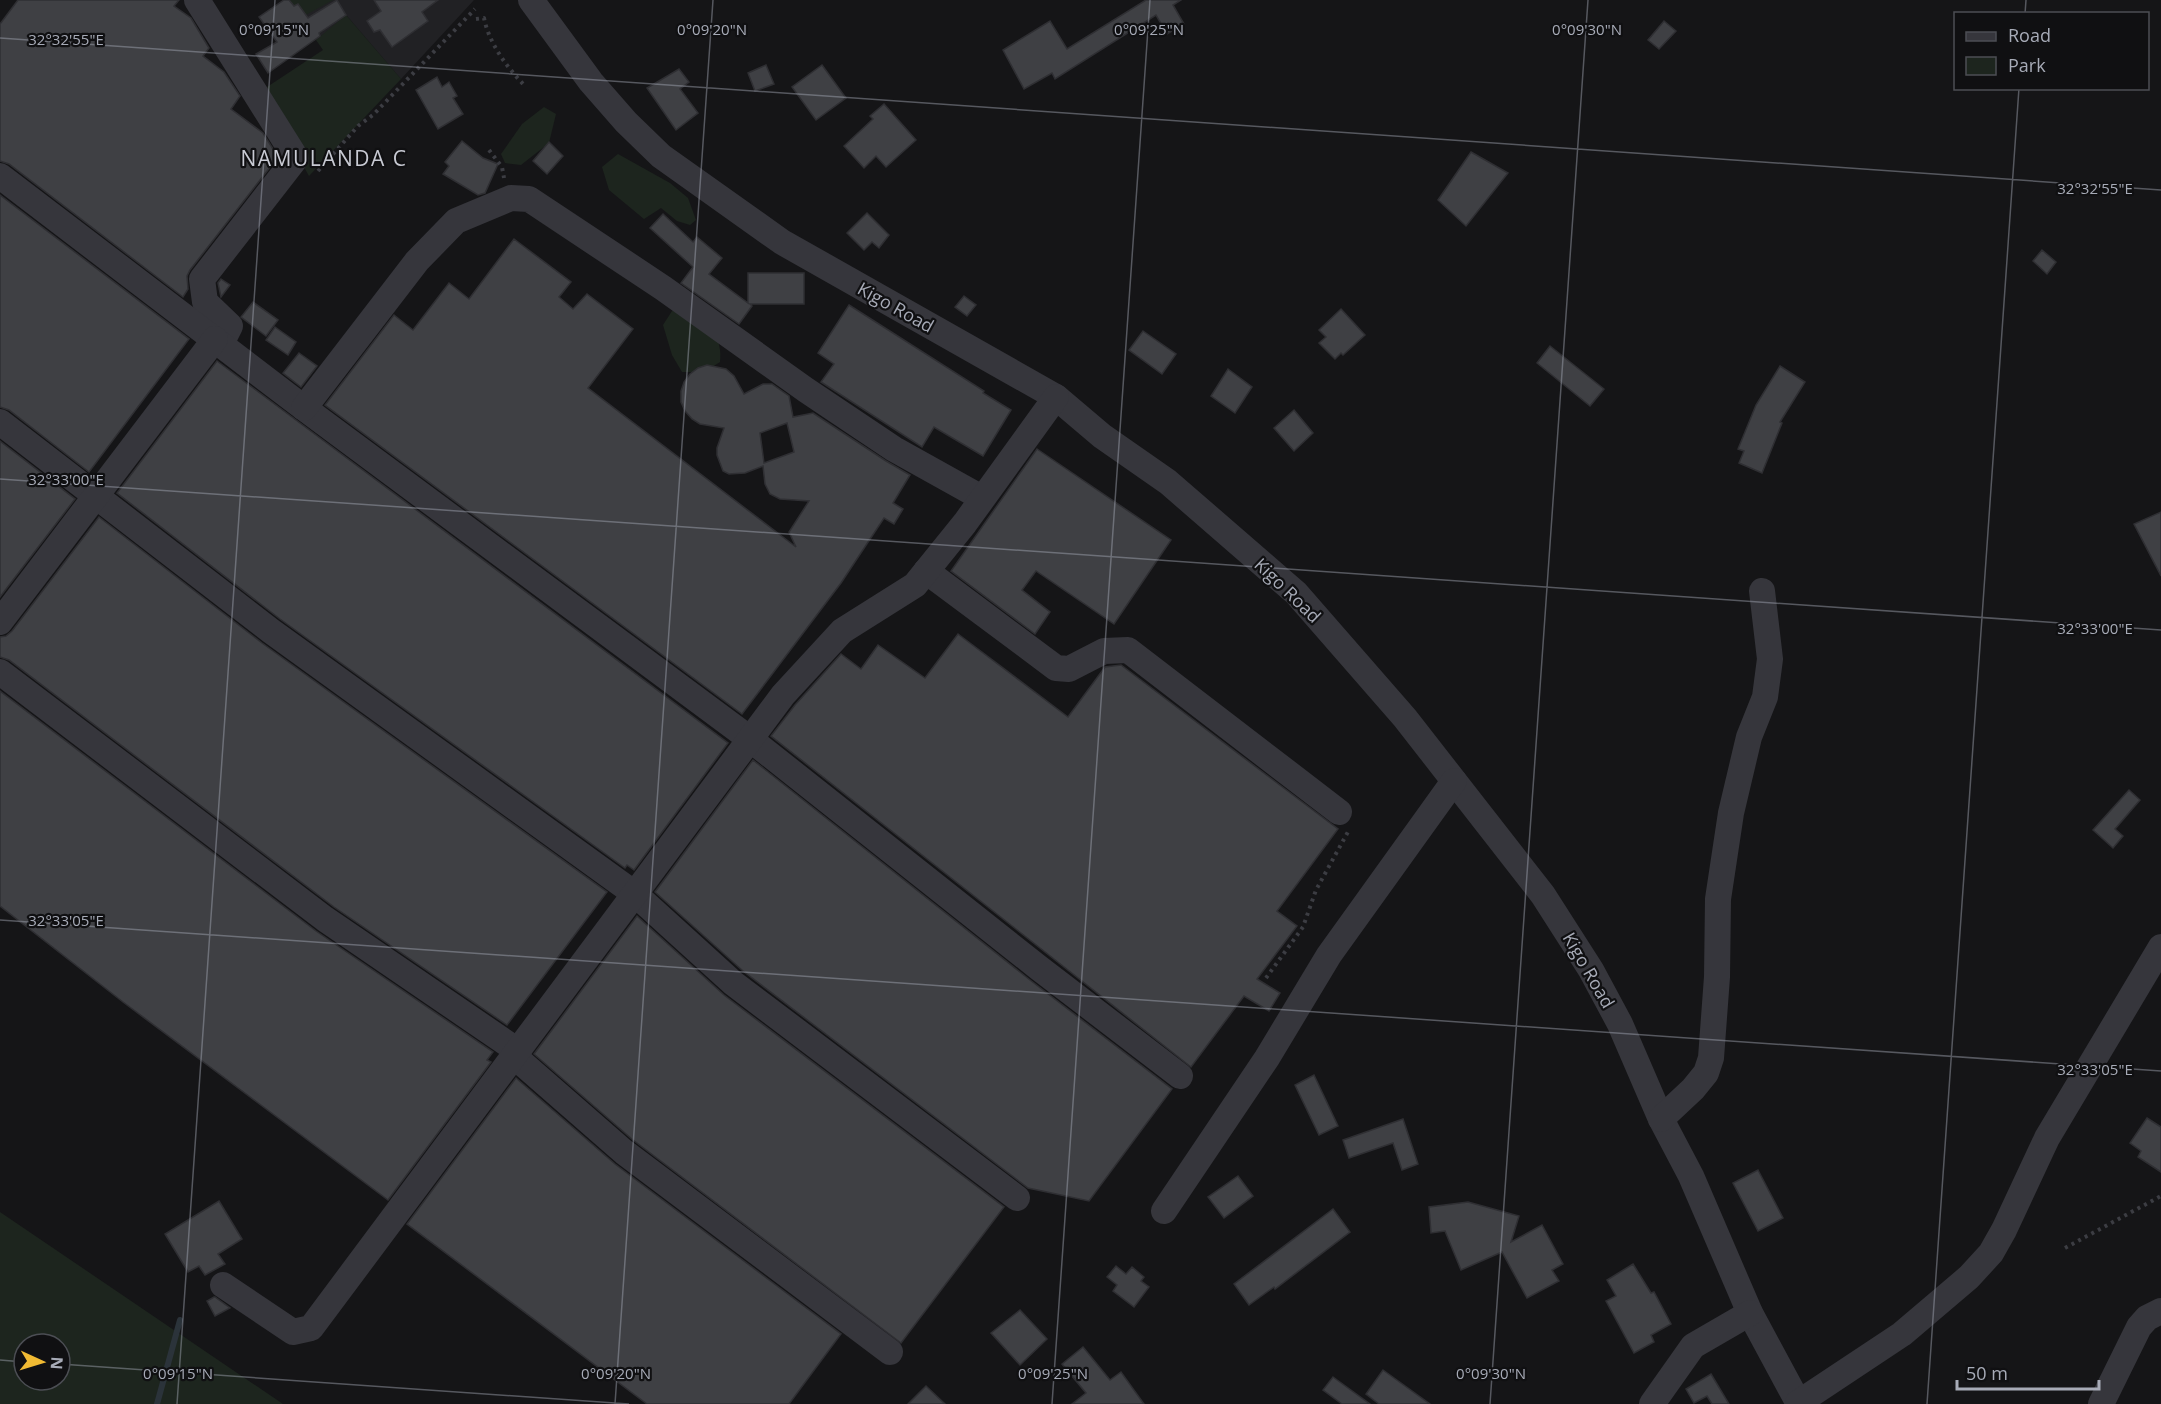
<svg xmlns="http://www.w3.org/2000/svg" width="2161" height="1404" viewBox="0 0 2161 1404" font-family="'Open Sans',sans-serif">
<style>
.built{fill:#212124}
.green{fill:#1d251e;fill-rule:evenodd}
.lines{fill:none;stroke-linecap:round;stroke-linejoin:round}
.stream{stroke:#2b333a;stroke-width:6}
.building{fill:#3f4044;stroke:#2f2f33;stroke-width:1.5;fill-rule:evenodd}
.path{stroke:#3c3d43;stroke-width:4;stroke-dasharray:3 4.5;stroke-linecap:butt}
.minor{stroke:#36363c;stroke-width:26}
.ticks{fill:none;stroke:#a7abb7;stroke-width:1.5;stroke-opacity:0.45}
.labels{text-anchor:middle;dominant-baseline:central;stroke-width:4.5;stroke-linejoin:round;paint-order:stroke}
.street-label{font-size:18px;fill:#a7abb7;stroke:#101012}
.quarter-label{font-size:21px;letter-spacing:1.5px;fill:#c8cad3;stroke:#101012}
.ticks-label{font-size:15px;text-anchor:middle;fill:#a7abb7;stroke:#101012;stroke-width:4.5;stroke-linejoin:round;paint-order:stroke}
</style>
<rect width="100%" height="100%" fill="#151517"/>
<polygon class="built" points="287,0 474,0 401,79 347,16 316,40"/>
<g class="green">
<polygon points="284,0 333,0 304,16 291,13"/>
<polygon points="346,15 401,79 309,176 261,91 323,50 316,40"/>
<polygon points="544,107 556,114 549,143 521,165 505,163 501,154 522,124"/>
<polygon points="618,154 670,183 688,198 696,220 690,225 677,221 661,208 644,219 609,190 602,167"/>
<path d="M 672,311 C 678,312 686,311 692,314 C 711,322 723,341 720,362 L 704,372 L 682,372 L 672,355 L 663,325 Z"/>
<path d="M 0,1212 L 283,1404 L 0,1404 ZM 24,1344 L 60,1344 L 60,1380 L 24,1380 Z"/>
</g>
<g class="lines">
<polyline class="stream" points="157,1404 180,1320"/>
</g>
<g class="building">
<polygon points="18,0 179,0 174,6 191,18 209,48 203,56 224,72 240,96 231,109 263,133 278,157 190,270 187,276 188,289 183,297 9,164 0,161 0,24"/>
<polygon points="284,0 289,0 294,6 298,4 308,18 337,0 346,15 319,33 320,36 268,73 256,54 277,42 259,17"/>
<polygon points="374,0 438,0 422,12 428,21 392,47 380,30 374,32 367,21 381,11"/>
<polygon points="1146,0 1181,0 1173,5 1184,24 1167,34 1156,15 1055,79 1052,73 1024,89 1003,50 1050,21 1067,49"/>
<polygon points="1664,21 1676,31 1659,49 1648,40"/>
<polygon points="766,65 774,84 755,91 748,73"/>
<polygon points="822,65 846,98 816,120 792,87"/>
<polygon points="679,69 689,82 680,89 698,113 676,130 647,88"/>
<polygon points="437,77 442,87 449,82 457,96 453,98 463,114 438,129 416,90"/>
<polygon points="884,104 916,140 886,167 876,156 864,168 844,146 873,119 870,116"/>
<polygon points="462,141 483,158 498,164 485,193 478,195 443,174 449,166 445,162"/>
<polygon points="549,142 563,156 547,174 533,161"/>
<polygon points="1471,152 1508,173 1466,226 1438,200"/>
<polygon points="0,195 189,339 89,472 9,410 0,407"/>
<polygon points="867,213 889,235 879,248 872,242 864,250 847,233"/>
<polygon points="663,214 693,242 697,237 722,258 709,274 748,303 748,273 804,273 804,304 750,304 752,306 739,324 681,283 693,267 650,228"/>
<path d="M 514,239 L 571,282 L 559,297 L 573,309 L 587,294 L 633,329 L 588,388 L 796,547 L 789,532 L 809,501 L 780,499 L 770,494 L 765,484 L 763,466 L 745,473 L 729,474 L 723,471 L 717,455 L 717,448 L 724,428 L 700,424 L 692,419 L 685,411 L 681,402 L 681,391 L 684,382 L 690,374 L 698,368 L 707,365 L 726,369 L 734,376 L 744,394 L 763,384 L 772,384 L 789,396 L 793,417 L 813,413 L 886,461 L 910,475 L 893,503 L 903,509 L 894,524 L 884,518 L 841,583 L 742,714 L 325,405 L 394,315 L 413,330 L 449,283 L 469,299 ZM 787,423 L 794,452 L 764,463 L 760,433 Z"/>
<polygon points="2042,250 2056,262 2047,274 2033,261"/>
<polygon points="221,279 230,285 221,297 218,283"/>
<polygon points="964,296 976,305 967,316 955,307"/>
<polygon points="253,302 278,320 266,336 241,317"/>
<polygon points="849,305 984,391 983,393 1011,410 983,456 934,427 922,447 821,382 834,364 818,353"/>
<polygon points="1341,309 1365,335 1343,355 1341,353 1335,359 1319,343 1326,337 1319,330"/>
<polygon points="275,327 296,342 288,355 266,340"/>
<polygon points="1143,331 1176,354 1162,374 1129,350"/>
<polygon points="1550,346 1604,389 1590,406 1537,363"/>
<polygon points="299,353 317,366 301,387 283,373"/>
<polygon points="217,361 728,743 634,870 627,865 625,868 280,619 117,493"/>
<polygon points="1780,366 1805,382 1780,422 1782,423 1762,473 1739,463 1744,451 1738,449 1756,405"/>
<polygon points="1228,369 1252,387 1235,413 1211,396"/>
<polygon points="1294,410 1313,433 1294,451 1274,428"/>
<polygon points="0,441 75,499 0,597"/>
<polygon points="1037,449 1171,540 1114,624 1036,571 1022,590 1050,612 1035,634 951,571"/>
<polygon points="2161,512 2161,576 2134,524"/>
<polygon points="99,517 262,643 607,892 507,1025 334,907 9,660 0,657 0,637 6,636 12,631"/>
<polygon points="958,634 1068,717 1105,667 1121,665 1338,829 1277,911 1297,926 1257,979 1280,993 1269,1011 1244,996 1191,1067 771,736 795,705 841,654 861,669 878,645 925,678"/>
<polygon points="0,691 316,931 493,1052 487,1060 491,1062 388,1200 123,1002 0,906"/>
<polygon points="753,760 1030,980 1172,1089 1089,1201 1028,1188 743,971 655,892"/>
<polygon points="2129,790 2140,800 2115,829 2123,836 2113,848 2093,830"/>
<polygon points="637,916 724,995 1004,1207 901,1343 633,1140 534,1054"/>
<polygon points="1314,1075 1338,1126 1319,1135 1295,1085"/>
<polygon points="516,1078 615,1164 841,1334 789,1404 647,1404 407,1224"/>
<polygon points="2147,1118 2161,1127 2161,1172 2138,1157 2141,1151 2130,1143"/>
<polygon points="1403,1119 1418,1164 1402,1170 1393,1143 1349,1158 1343,1140"/>
<polygon points="1758,1170 1783,1218 1758,1231 1733,1183"/>
<polygon points="1238,1176 1253,1196 1224,1218 1208,1197"/>
<polygon points="219,1201 242,1239 218,1254 225,1264 205,1275 199,1266 188,1272 165,1234"/>
<polygon points="1468,1202 1519,1216 1511,1242 1542,1225 1563,1264 1552,1270 1559,1281 1527,1298 1502,1252 1461,1270 1445,1231 1431,1233 1429,1207"/>
<polygon points="1333,1209 1350,1232 1275,1289 1274,1287 1249,1305 1234,1284"/>
<polygon points="1633,1264 1651,1293 1654,1292 1671,1324 1651,1335 1654,1342 1634,1353 1606,1301 1616,1296 1607,1280"/>
<polygon points="1116,1266 1126,1274 1132,1267 1144,1277 1141,1281 1149,1287 1134,1307 1113,1291 1117,1285 1107,1277"/>
<polygon points="214,1297 215,1297 230,1308 215,1316 207,1301"/>
<polygon points="1020,1310 1047,1339 1020,1365 991,1333"/>
<polygon points="1083,1347 1110,1380 1121,1372 1144,1404 1072,1404 1086,1393 1062,1364"/>
<polygon points="1383,1370 1430,1404 1379,1404 1366,1394"/>
<polygon points="1711,1374 1729,1404 1712,1404 1707,1396 1694,1403 1686,1389"/>
<polygon points="1333,1377 1370,1404 1342,1404 1323,1390"/>
<polygon points="926,1386 945,1404 908,1404"/>
</g>
<g class="lines">
<g class="path">
<path d="M 476,19 L 484,18 C 489,43 506,66 524,85"/>
<polyline points="489,150 502,167 504,178"/>
<polyline points="318,171 358,126 373,115 475,9"/>
<polyline points="1266,978 1303,927 1316,890 1349,830"/>
<polyline points="2065,1248 2161,1196"/>
</g>
<g class="minor">
<polyline points="197,0 296,158 202,279 205,302 230,326 221,344"/>
<polyline points="531,0 591,82 626,122 661,156 782,242 1056,397 1102,436 1168,482 1296,593 1405,718 1543,895 1591,970 1620,1024 1661,1119 1691,1176 1750,1313 1799,1404"/>
<polyline points="0,176 304,408 750,739 1039,968 1180,1076"/>
<polyline points="304,408 417,261 456,221 511,198 529,199 663,288 806,390 894,449 982,498"/>
<polyline points="0,422 271,631 635,894 733,983 1017,1198"/>
<polyline points="926,571 1056,668 1069,669 1104,651 1128,650 1339,812"/>
<polyline points="0,622 215,339"/>
<polyline points="0,672 325,919 518,1051"/>
<polyline points="514,1056 624,1152 890,1352"/>
<polyline points="1661,1119 1693,1089 1706,1073 1711,1058 1717,977 1718,899 1731,813 1749,737 1765,697 1770,659 1762,591"/>
<polyline points="1164,1211 1267,1058 1329,955 1454,781"/>
<polyline points="223,1285 293,1332 311,1328 783,695 842,631 915,585 965,523 1056,397"/>
<polyline points="1798,1403 1902,1334 1969,1277 1991,1253 2004,1230 2047,1138 2161,947"/>
<polyline points="1652,1404 1693,1346 1750,1313"/>
<polyline points="2101,1404 2139,1327 2147,1318 2161,1311"/>
</g>
</g>
<path class="ticks" d="M 2025,14 L 2026,0M 0,38 L 2161,190M 0,479 L 2161,630M 0,920 L 2161,1071M 0,1360 L 24,1362M 60,1364 L 629,1404M 177,1404 L 275,0M 615,1404 L 713,0M 1052,1404 L 1150,0M 1490,1404 L 1588,0M 1927,1404 L 2019,88"/>
<g class="labels">
<g class="street-label">
<text transform="translate(896 307) rotate(29)">Kigo Road</text>
<text transform="translate(1288 590) rotate(44)">Kigo Road</text>
<text transform="translate(1589 970) rotate(60)">Kigo Road</text>
</g>
<g class="quarter-label">
<text x="324" y="158">NAMULANDA C</text>
</g>
</g>
<g class="ticks-label">
<text x="274" y="35">0°09'15"N</text>
<text x="712" y="35">0°09'20"N</text>
<text x="1149" y="35">0°09'25"N</text>
<text x="1587" y="35">0°09'30"N</text>
<text x="66" y="45">32°32'55"E</text>
<text x="2095" y="194">32°32'55"E</text>
<text x="66" y="485">32°33'00"E</text>
<text x="2095" y="634">32°33'00"E</text>
<text x="66" y="926">32°33'05"E</text>
<text x="2095" y="1075">32°33'05"E</text>
<text x="178" y="1379">0°09'15"N</text>
<text x="616" y="1379">0°09'20"N</text>
<text x="1053" y="1379">0°09'25"N</text>
<text x="1491" y="1379">0°09'30"N</text>
</g>
<rect x="1954" y="12" width="195" height="78" fill="#101012" stroke="#4c4e54" stroke-width="1.5"/>
<rect x="1966" y="32" width="30" height="9" fill="#36363c" stroke="#4c4e54" stroke-width="1.5"/>
<text x="2008" y="42" font-size="18" fill="#a7abb7">Road</text>
<rect x="1966" y="57" width="30" height="18" fill="#1d251e" stroke="#4c4e54" stroke-width="1.5"/>
<text x="2008" y="72" font-size="18" fill="#a7abb7">Park</text>
<g transform="translate(42 1362) rotate(94)"><circle r="28" fill="#101012" stroke="#4c4e54" stroke-width="1.5"/>
<path d="M0-4.5L10 22L0 15L-10 22Z" fill="#f0ba33"/>
<text y="-9" font-size="16" font-weight="bold" text-anchor="middle" fill="#a7abb7">N</text>
</g>
<path d="M1957 1380v9h142v-9" fill="none" stroke="#a7abb7" stroke-width="3"/>
<text x="1966" y="1380" font-size="18" fill="#a7abb7" stroke="#101012" stroke-width="4.5" paint-order="stroke">50 m</text>
</svg>
